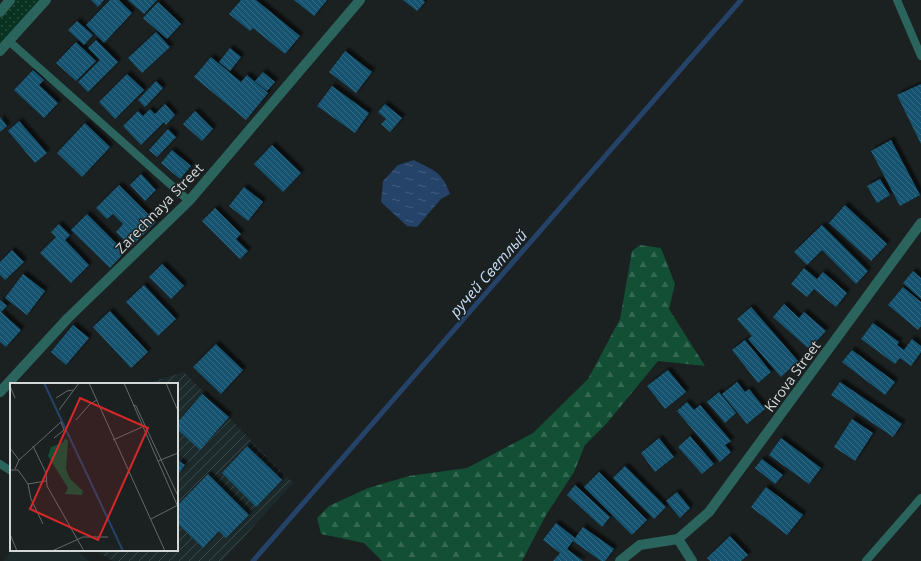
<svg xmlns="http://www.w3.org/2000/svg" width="921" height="561" viewBox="0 0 921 561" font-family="'Open Sans',sans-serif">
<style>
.built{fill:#1d2a2c}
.industrial{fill:url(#industrial-furrows)}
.forest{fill:url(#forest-firs)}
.park{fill:url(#park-dots)}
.water{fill:url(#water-ripples)}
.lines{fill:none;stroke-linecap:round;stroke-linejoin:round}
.stream{stroke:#254269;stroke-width:5}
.building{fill:url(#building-back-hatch);filter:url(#shadow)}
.lane{stroke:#2a645c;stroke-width:8}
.street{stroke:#2a645c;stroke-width:10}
.labels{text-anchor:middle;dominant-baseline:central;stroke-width:3;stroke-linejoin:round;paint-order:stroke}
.street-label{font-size:14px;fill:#d4d7d8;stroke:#1b2021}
.water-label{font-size:15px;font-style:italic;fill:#c9ddf8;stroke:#1b2021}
.inset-river{fill:none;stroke:#254269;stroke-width:2}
.inset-road{fill:none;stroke:#65696a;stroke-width:1}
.view{fill:#d62828;fill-opacity:0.15;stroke:#d62828;stroke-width:2}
.inset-edge{fill:none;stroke:#d4d7d8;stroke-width:2}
</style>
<defs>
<pattern id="industrial-furrows" width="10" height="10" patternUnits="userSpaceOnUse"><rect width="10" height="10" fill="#1d2a2c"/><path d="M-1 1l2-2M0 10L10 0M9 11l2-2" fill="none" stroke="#3d484a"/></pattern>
<pattern id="forest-firs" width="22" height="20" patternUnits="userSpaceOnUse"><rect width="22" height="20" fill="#124f35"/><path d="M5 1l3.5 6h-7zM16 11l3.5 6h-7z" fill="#346852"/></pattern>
<pattern id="park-dots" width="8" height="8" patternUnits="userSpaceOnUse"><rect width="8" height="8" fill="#0a3221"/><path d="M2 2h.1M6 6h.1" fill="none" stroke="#2d4f40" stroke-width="1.8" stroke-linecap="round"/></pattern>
<pattern id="water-ripples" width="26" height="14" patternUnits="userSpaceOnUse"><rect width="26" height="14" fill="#254269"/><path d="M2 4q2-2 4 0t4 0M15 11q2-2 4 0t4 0" fill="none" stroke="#445d7e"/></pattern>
<pattern id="building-back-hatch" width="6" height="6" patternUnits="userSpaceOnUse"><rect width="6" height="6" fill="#15536f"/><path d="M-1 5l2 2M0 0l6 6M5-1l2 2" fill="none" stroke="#366b83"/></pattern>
<filter id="shadow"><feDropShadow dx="3.5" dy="-3.5" stdDeviation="1" flood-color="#0009"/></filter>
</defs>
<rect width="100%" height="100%" fill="#1b2021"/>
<polygon class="built" points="12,550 76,550 89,561 3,561"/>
<polygon class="industrial" points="184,372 293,483 222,561 113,561 94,550 177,550 177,384 143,384"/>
<polygon class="forest" points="640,245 661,248 675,284 669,309 705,366 658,361 607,423 585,445 574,472 546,515 522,561 382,561 364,543 321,534 317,518 329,506 368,488 409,476 467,468 533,433 588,379 620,319 632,251"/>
<polygon class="park" points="8,0 46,0 0,51 0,9"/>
<path class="water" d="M 414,160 C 434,171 442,171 450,194 L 441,199 L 417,227 L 407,226 L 381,202 L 383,181 L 398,165 Z"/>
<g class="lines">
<polyline class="stream" points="253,561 741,0"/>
</g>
<g class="building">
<polygon points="91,0 104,0 98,7"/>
<polygon points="110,0 119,0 132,13 104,43 86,25"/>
<polygon points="128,0 157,0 144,14"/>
<polygon points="241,0 256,0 300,36 285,54 253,28 250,31 229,14"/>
<polygon points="294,0 327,0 314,16"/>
<polygon points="403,0 423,0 425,2 417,11"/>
<polygon points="158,2 181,24 167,39 143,18"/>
<polygon points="77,21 93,35 84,45 68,30"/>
<polygon points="156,32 170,47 142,73 128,58"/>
<polygon points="96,40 118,62 88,92 78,82 100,60 88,48"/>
<polygon points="76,42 96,61 76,81 56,63"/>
<polygon points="230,48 241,57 230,71 219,62"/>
<polygon points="345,51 372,72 356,93 329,72"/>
<polygon points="211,57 241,82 247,75 268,93 246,120 194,77"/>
<polygon points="33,70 44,80 39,85 58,103 44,118 14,90"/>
<polygon points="263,72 275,82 267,91 255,81"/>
<polygon points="127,74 144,90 115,119 99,102"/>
<polygon points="156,81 163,88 145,107 138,100"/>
<polygon points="921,84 921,144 897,95"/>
<polygon points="332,86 369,113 355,133 317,106"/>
<polygon points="165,104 175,115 166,125 164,122 141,145 123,126 138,111 143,116 150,109 155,114"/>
<polygon points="385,104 402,118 390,132 381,124 386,119 378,112"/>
<polygon points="195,111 213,129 202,141 183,124"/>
<polygon points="0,117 7,126 0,132"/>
<polygon points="19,121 47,153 35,163 8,131"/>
<polygon points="85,123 110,147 82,177 57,153"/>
<polygon points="168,129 176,137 157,157 149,150"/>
<polygon points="891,140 920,195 900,206 871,151"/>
<polygon points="272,145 301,173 283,192 254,164"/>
<polygon points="172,150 191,166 180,179 161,163"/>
<polygon points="141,174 156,190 145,201 130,185"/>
<polygon points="880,179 890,195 877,203 867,186"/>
<polygon points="119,185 156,222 131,247 116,232 123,224 113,214 107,219 96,208"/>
<polygon points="244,187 263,202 248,221 229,206"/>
<polygon points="845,205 887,244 871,261 829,223"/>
<polygon points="215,208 241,234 236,239 248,251 240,259 202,221"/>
<polygon points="87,214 125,252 110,268 71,230"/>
<polygon points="59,224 70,235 65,240 89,265 71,283 40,253 56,237 51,232"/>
<polygon points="822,225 868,271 856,284 822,250 807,265 794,252"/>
<polygon points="12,250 24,262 5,280 0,275 0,262"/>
<polygon points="162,264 184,286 171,299 149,277"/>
<polygon points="804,268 817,279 823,272 847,293 836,307 814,289 807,297 791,284"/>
<polygon points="913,271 921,278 921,299 903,283"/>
<polygon points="23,274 45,291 27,315 5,298"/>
<polygon points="144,285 176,319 158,336 126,302"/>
<polygon points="903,287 921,302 921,326 918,330 888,305"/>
<polygon points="0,300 7,306 1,312 21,330 6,347 0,342"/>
<polygon points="784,304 799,318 804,312 826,331 809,349 773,317"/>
<polygon points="751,307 798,361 781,377 748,339 752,336 737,319"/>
<polygon points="110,311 148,352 131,368 93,327"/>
<polygon points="873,323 899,342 897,345 904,350 912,339 921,346 921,352 911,366 900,358 895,364 861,339"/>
<polygon points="73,325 89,338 66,365 51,352"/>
<polygon points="745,340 771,372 758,383 732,350"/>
<polygon points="216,344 243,370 221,394 193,367"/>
<polygon points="852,350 895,382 885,395 842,362"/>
<polygon points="668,370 686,392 665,409 647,386"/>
<polygon points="737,382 745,392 749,389 765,409 747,424 722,394"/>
<polygon points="840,382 902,424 893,437 831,395"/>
<polygon points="719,392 736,413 725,423 707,402"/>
<polygon points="202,394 229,417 200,450 177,429 177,423"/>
<polygon points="687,402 694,410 700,405 731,441 725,445 731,452 720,462 677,411"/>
<polygon points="852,419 873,433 855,461 834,447"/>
<polygon points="690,436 714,464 702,474 678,447"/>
<polygon points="659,438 674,457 655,472 641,453"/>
<polygon points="781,438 821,468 809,484 769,455"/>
<polygon points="247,446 282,480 256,507 222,473"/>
<polygon points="762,459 783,475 775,484 755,468"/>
<polygon points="177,460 185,465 177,476"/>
<polygon points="625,466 666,507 654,519 613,478"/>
<polygon points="599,472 647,520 632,535 584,487"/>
<polygon points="208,474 249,515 226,538 219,531 203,548 177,523 177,506"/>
<polygon points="575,485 610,517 602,527 567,495"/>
<polygon points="766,487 803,515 787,535 751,507"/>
<polygon points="677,492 690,508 680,518 666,501"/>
<polygon points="556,523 575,538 567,549 583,561 553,561 560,553 543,540"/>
<polygon points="583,527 614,549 605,561 601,561 573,541"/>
<polygon points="730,536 748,555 741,561 710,561 707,558"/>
</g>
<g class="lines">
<g class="lane">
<polyline points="897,0 921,56"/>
<polyline points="10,42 189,201"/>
<polyline points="0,464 11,471"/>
<polyline points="866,561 921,498"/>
</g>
<g class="street">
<polyline points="0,12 10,0"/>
<polyline points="0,51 46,0"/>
<polyline points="0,392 68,318 189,201 360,0"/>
<polyline points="678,539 692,561"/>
<polyline points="620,561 640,545 678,539 709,512 921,223"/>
</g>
</g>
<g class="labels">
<g class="street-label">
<text transform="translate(159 208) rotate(-46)">Zarechnaya Street</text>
<text transform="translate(792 376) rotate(-54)">Kirova Street</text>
</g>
<g class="water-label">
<text transform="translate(488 273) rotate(-49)">ручей Светлый</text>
</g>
</g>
<g transform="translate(10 383)">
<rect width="168" height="168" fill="#1b2021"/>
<path d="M 56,55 L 58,58 L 56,86 L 60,96 L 73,108 L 72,112 L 55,111 L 58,105 L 38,73 L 41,64 L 52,60 Z" fill="#124f35"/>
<path class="inset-river" d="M 34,0 L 113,168"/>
<path class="inset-road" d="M 79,0 L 155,168M 114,0 L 168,124M 156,0 L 168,28M 0,3 L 5,15M 46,15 L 57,8 L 63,7M 123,22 L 126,23 L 168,113M 49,27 L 69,0M 66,37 L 80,21 L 87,17M 103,57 L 132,44M 23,63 L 36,90 L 37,103 L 74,168M 0,65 L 9,77M 148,78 L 168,70M 5,86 L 9,77 L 51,39 L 54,47 L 44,55M 0,87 L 8,87 L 18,101 L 36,98M 18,101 L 21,116 L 33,141M 141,136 L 168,122M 0,151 L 7,168M 42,168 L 73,154 L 98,154"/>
<path class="view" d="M 70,15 L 138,45 L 88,157 L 20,126 Z"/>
<rect width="168" height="168" class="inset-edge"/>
</g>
</svg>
